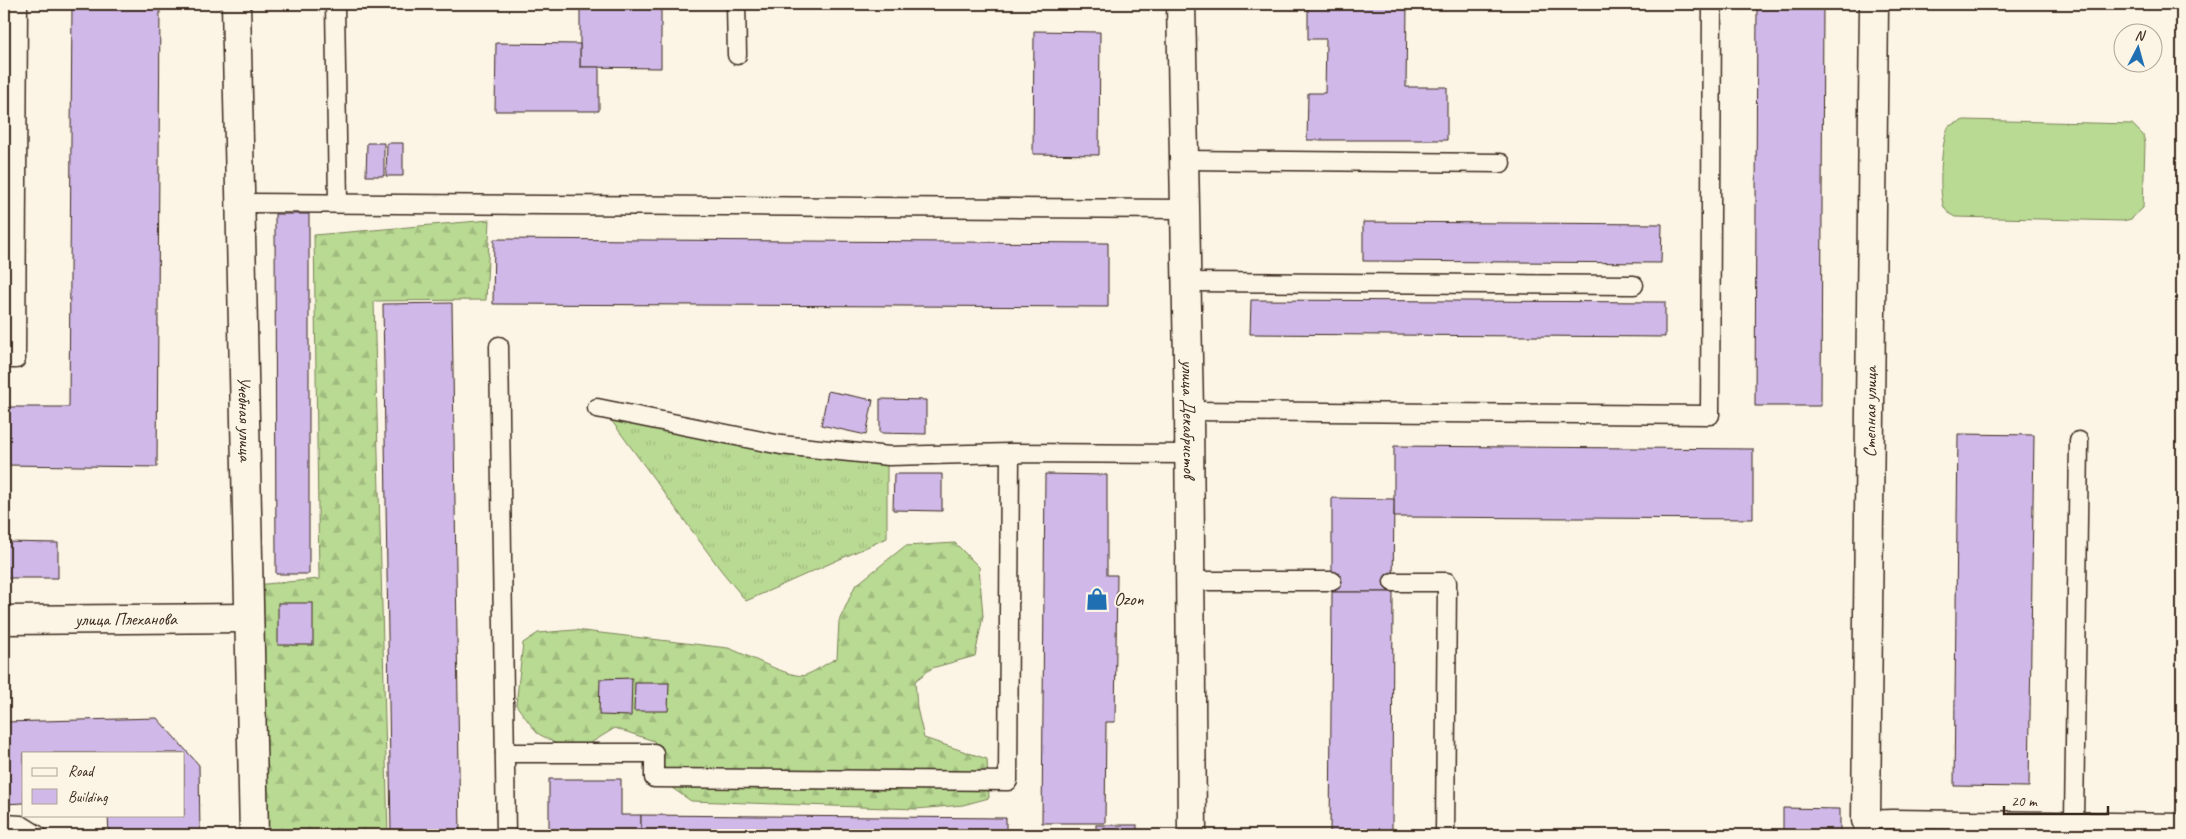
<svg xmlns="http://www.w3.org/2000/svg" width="2186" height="839" viewBox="0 0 2186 839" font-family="Caveat,sans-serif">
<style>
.grass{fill:url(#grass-tufts);stroke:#7a8258}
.forest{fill:url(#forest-firs);stroke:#7a8258}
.pitch{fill:#b9da93;stroke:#7a8258}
.building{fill:#d0b8e8;stroke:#3b2a1e}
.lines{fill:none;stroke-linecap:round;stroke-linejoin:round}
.lane-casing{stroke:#3b2a1e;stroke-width:21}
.street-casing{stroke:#3b2a1e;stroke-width:31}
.lane{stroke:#fcf5e5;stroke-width:18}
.street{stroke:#fcf5e5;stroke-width:28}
.labels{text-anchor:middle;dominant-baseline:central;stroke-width:4;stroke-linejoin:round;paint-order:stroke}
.street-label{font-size:18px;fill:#3b2a1e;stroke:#fcf5e5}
.poi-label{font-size:18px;fill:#3b2a1e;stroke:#fcf5e5;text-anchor:start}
</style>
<defs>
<pattern id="grass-tufts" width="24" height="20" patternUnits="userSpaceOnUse" patternTransform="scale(1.25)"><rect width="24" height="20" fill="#b9da93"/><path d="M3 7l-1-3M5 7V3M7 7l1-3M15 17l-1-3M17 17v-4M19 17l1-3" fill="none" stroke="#a0bb7e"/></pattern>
<pattern id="forest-firs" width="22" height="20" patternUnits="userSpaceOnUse" patternTransform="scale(1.25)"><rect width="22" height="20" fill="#b9da93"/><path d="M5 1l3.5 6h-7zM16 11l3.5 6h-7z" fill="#a0bb7e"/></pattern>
</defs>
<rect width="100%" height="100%" fill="#fcf5e5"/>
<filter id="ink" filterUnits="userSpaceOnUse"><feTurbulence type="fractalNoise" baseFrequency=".02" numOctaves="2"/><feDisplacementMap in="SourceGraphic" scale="10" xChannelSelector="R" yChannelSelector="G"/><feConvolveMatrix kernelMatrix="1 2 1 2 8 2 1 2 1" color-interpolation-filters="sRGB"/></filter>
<g filter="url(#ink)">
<polygon class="grass" points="611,420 887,460 887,538 746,601 720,569"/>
<g class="forest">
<polygon points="490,220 486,300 374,301 388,835 260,835 255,585 319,579 314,235"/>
<path d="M 955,543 L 979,567 L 983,616 L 975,656 L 932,668 L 915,681 L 917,708 L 924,738 L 987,759 L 989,798 L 963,805 L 916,809 L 691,801 L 672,788 L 654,741 L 615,728 L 589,744 L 557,744 L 537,733 L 516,705 L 523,643 L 538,633 L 575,630 L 728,648 C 744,653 792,680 806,675 C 816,671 827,663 837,658 L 839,621 L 855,586 L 905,546 Z"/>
</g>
<path class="pitch" d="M 1964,120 L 2132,124 L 2143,135 L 2145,143 L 2143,208 L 2131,219 L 2123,221 L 1955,217 C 1950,214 1946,212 1944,207 C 1938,193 1941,139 1949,126 Z"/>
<g class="building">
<polygon points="72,4 160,4 157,467 4,465 4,407 69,407"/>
<polygon points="580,4 661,4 661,68 580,67"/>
<polygon points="1308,4 1446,4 1446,6 1407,6 1406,87 1447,87 1447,140 1307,140 1308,93 1325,93 1326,39 1308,39"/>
<polygon points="1757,4 1823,4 1821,406 1755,406"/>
<polygon points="1034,31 1100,32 1099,155 1033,154"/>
<polygon points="496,43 580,44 580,67 599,67 599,111 495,111"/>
<polygon points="367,143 384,143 384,176 366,176"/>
<polygon points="387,143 403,143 403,176 386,176"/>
<polygon points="275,214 309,214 309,574 276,574"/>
<polygon points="1363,222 1662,224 1661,263 1363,261"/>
<polygon points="494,239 1108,243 1108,307 493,304"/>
<polygon points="1251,300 1665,302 1665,337 1250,334"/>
<polygon points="452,303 460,835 391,835 383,304"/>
<polygon points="828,391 873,400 866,435 821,425"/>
<polygon points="880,399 926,400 926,434 880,433"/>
<polygon points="1958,434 2034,435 2029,787 1954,786"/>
<polygon points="1394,446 1753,449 1753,519 1394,517"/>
<polygon points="894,474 942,474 942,511 893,510"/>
<polygon points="1045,474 1107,475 1107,575 1117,575 1115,722 1106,722 1105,823 1042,823"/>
<polygon points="1332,498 1394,499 1393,592 1332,592"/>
<polygon points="4,542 58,543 58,578 4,578"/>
<polygon points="1332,592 1393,592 1392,835 1330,835"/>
<rect x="278" y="603" width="35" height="42"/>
<polygon points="632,678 631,716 599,715 600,679"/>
<polygon points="635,683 669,683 668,711 634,711"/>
<polygon points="157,718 199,765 200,835 109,835 108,815 184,815 184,753 24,753 24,803 4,804 4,722"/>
<polygon points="549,779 621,779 621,815 641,815 641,835 549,835"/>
<polygon points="1783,808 1840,809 1840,835 1783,835"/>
<polygon points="641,815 1006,818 1006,835 641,835"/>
<rect x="1096" y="825" width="41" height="10"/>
</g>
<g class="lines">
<defs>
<g id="lane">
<polyline points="335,4 338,203"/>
<polyline points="736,4 737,55"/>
<polyline points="1184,160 1501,163"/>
<polyline points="240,203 1185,209"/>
<polyline points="1186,282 1634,285"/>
<polyline points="499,346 506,835"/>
<polyline points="4,359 16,359 18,4"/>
<polyline points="597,408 781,445 889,456 1010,453"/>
<polyline points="1189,411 1710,415 1712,4"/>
<polyline points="1191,581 1332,581"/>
<polyline points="1393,582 1447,582 1445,835"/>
<polyline points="505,753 654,753 654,778 1008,781 1010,453 1189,454"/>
<polyline points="2074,821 2079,441"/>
<polyline points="4,824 21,825 37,835"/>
<polyline points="1862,835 1866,820 1892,819 2182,823"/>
</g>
<g id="street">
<path id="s1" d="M 236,4 L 254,835"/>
<path id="s2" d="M 1181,4 L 1189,411 L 1192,835"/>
<path id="s3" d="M 4,620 L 248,618"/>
<path id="s4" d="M 1866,820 L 1874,4"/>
</g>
</defs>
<use href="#lane" class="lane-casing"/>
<use href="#street" class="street-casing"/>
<use href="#lane" class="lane"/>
<use href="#street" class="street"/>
</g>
</g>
<defs>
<symbol id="shop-bare" viewBox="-9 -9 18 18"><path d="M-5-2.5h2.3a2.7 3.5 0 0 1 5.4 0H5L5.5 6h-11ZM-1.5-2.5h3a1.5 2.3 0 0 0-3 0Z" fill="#1f6fb2" stroke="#fcf5e5" stroke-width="2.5" paint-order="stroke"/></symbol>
</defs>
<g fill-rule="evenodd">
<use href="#shop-bare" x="1081" y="583" width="32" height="32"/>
</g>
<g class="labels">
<g class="street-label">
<text stroke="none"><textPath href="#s4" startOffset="408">Степная улица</textPath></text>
<text stroke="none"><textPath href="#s2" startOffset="415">улица Декабристов</textPath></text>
<text stroke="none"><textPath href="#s1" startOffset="415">Учебная улица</textPath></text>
<text stroke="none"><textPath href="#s3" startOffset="122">улица Плеханова</textPath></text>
</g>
<g class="poi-label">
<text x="1114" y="599">Ozon</text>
</g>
</g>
<rect width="2186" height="839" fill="none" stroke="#fcf5e5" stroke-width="20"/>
<rect x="10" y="10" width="2166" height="819" fill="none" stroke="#3b2a1e" stroke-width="2" filter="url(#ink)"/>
<rect x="22" y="752" width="162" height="65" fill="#fcf5e5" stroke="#afa495"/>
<rect x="32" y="768" width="25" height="8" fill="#fcf5e5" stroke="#afa495"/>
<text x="68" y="776" font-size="15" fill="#3b2a1e">Road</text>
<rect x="32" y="789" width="25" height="15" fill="#d0b8e8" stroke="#afa495"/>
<text x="68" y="802" font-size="15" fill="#3b2a1e">Building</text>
<g transform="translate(2138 48) rotate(6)"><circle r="24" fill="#fcf5e5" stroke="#afa495"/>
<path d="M0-4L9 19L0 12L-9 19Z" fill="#1f6fb2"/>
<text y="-8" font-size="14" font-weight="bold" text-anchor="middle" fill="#3b2a1e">N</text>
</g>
<path d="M2004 806v8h104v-8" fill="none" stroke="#3b2a1e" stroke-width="2.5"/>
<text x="2011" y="806" font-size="15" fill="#3b2a1e" stroke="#fcf5e5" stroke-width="4" paint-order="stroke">20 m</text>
</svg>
